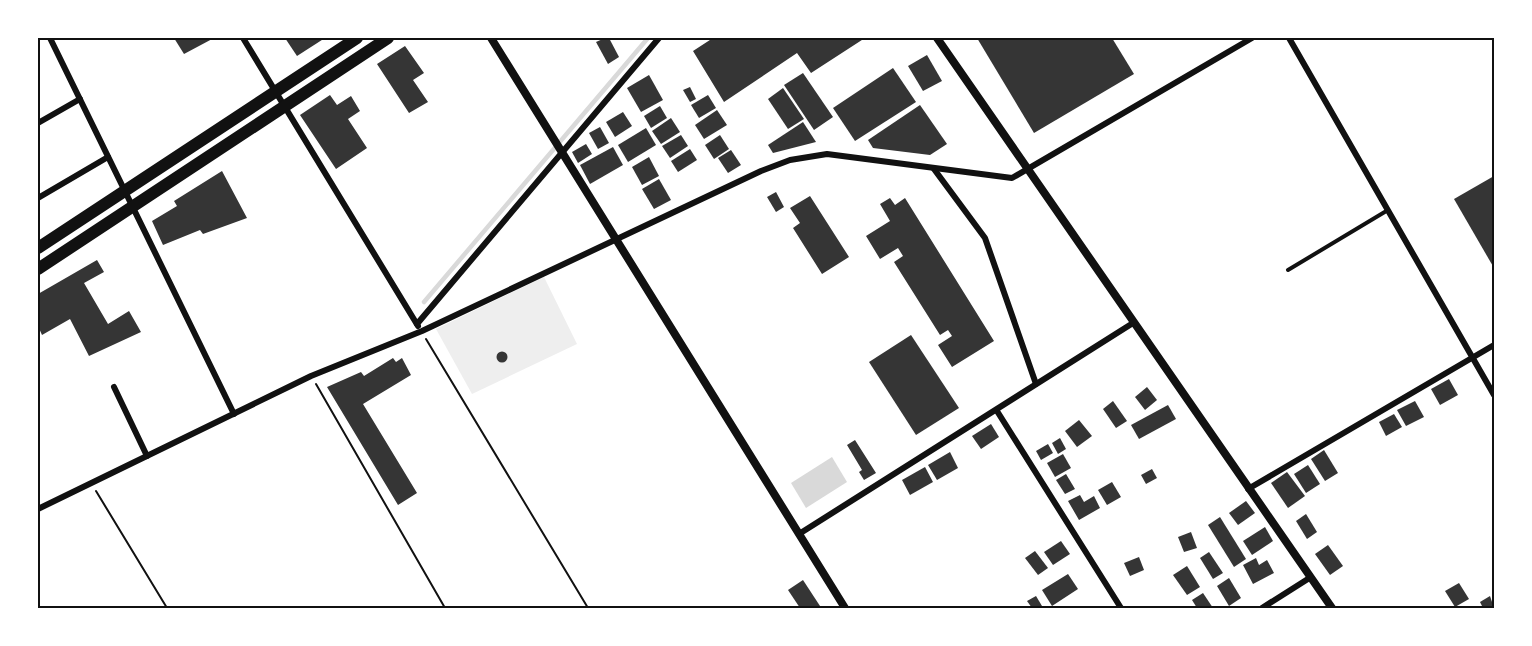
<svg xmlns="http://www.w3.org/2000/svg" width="1532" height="646" viewBox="0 0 1532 646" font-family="'Asap Condensed',sans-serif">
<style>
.green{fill:#eee}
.water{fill:#d9d9d9}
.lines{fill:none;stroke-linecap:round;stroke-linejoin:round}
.stream{stroke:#d9d9d9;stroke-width:4.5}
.building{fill:#353535}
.path{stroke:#111;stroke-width:2}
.service{stroke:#111;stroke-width:4}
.minor{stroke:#111;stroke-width:6}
.tertiary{stroke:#111;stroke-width:8}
.trunk{stroke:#111;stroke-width:12}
.neatline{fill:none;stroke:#111;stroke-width:2}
</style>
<rect width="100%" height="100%" fill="#fff"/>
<polygon class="green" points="544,277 577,344 472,394 436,329"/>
<polygon class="water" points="832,457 847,482 806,508 791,483"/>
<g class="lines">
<polyline class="stream" points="424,302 648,38"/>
</g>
<g class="building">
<polygon points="174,38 214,38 184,54"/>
<polygon points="285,38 325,38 297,56"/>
<polygon points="605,38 609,38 619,57 608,64 596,42"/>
<polygon points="713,38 865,38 811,73 797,53 724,102 693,51"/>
<polygon points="977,38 1112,38 1134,74 1034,133"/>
<polygon points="405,46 424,73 413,80 428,102 409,113 377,64"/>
<polygon points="927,55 942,81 923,91 908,66"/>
<polygon points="893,68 916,102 855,141 833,108"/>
<polygon points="803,73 833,117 814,130 784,85"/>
<polygon points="649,75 663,100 641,112 627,88"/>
<polygon points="690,87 696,99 690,102 683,90"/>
<polygon points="783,88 804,119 788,129 768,99"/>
<polygon points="330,95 337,105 351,96 360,111 348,119 367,148 336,169 300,115"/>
<polygon points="708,95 716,108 699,118 691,105"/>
<polygon points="920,105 947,144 930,155 873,148 868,140"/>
<polygon points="660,106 667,118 651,128 644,116"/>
<polygon points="717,110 727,125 704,139 695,125"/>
<polygon points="623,112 632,126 615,137 606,122"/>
<polygon points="671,118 680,132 661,144 652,131"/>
<polygon points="803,122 816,142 773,153 768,145"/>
<polygon points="600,127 609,143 598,149 589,133"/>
<polygon points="646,128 656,145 628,162 618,145"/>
<polygon points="681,135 688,146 670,158 662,146"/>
<polygon points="720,135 729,149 714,159 705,145"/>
<polygon points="586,144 592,154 578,163 572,152"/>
<polygon points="613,147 623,165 590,184 580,165"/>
<polygon points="690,149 697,160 678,172 671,161"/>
<polygon points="731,150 741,165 728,173 718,158"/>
<polygon points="649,157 659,176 642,185 632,167"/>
<polygon points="222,171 247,218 203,234 200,230 163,245 152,221 177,206 174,201"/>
<polygon points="1494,176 1494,268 1454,199"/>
<polygon points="659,179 671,200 654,209 642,189"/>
<polygon points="776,192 784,207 776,212 767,197"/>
<polygon points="810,196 849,257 822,274 793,228 800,223 790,208"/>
<polygon points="890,198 895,205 905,198 994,341 952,367 938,345 952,336 948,330 940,335 894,262 903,256 898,248 880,259 866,236 890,221 880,204"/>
<polygon points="97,260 104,272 84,283 108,324 129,311 141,332 89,356 70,319 42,335 38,326 38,294"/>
<polygon points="911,335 959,408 916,435 869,362"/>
<circle cx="502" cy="357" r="5.5"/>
<polygon points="393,358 396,362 402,358 411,375 363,404 417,493 398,505 327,387 361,372 364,376"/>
<polygon points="1449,379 1458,395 1440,405 1431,389"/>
<polygon points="1147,387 1157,400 1145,410 1135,397"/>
<polygon points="1113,401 1127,421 1116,428 1103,409"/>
<polygon points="1415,401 1424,417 1406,426 1397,410"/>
<polygon points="1168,405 1176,419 1139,439 1131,425"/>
<polygon points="1394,414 1402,427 1386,436 1379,422"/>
<polygon points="1079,420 1092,436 1077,447 1065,431"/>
<polygon points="991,424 999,437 981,449 972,436"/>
<polygon points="1060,438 1066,449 1058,454 1052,443"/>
<polygon points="855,440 876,473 864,480 859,472 862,470 847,445"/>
<polygon points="1048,444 1053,453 1041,460 1036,451"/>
<polygon points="1324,450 1338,473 1325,481 1311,459"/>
<polygon points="950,452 958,468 937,480 928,465"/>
<polygon points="1063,454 1071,468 1055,477 1047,463"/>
<polygon points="1308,465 1320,484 1306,493 1294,474"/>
<polygon points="925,467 933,482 910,495 902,480"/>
<polygon points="1152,469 1157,478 1146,484 1141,475"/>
<polygon points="1287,472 1305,496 1288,508 1271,483"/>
<polygon points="1066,474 1075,489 1065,494 1056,480"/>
<polygon points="1112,482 1121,497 1107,505 1098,490"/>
<polygon points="1080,495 1084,502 1094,496 1100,508 1079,520 1068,501"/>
<polygon points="1246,501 1255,513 1238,525 1229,513"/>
<polygon points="1306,514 1317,532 1307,539 1296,521"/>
<polygon points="1220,517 1246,559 1234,567 1208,525"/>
<polygon points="1265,527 1273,541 1252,555 1243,541"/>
<polygon points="1191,532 1197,548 1184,552 1178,537"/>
<polygon points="1061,541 1070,554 1053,565 1044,552"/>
<polygon points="1328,545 1343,566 1330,575 1315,554"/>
<polygon points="1035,551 1048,568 1038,575 1025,558"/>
<polygon points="1209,552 1223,573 1213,579 1200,558"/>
<polygon points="1139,557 1144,570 1130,576 1124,563"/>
<polygon points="1256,558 1259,565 1267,560 1274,573 1253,584 1243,565"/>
<polygon points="1187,566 1200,587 1187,595 1173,575"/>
<polygon points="1068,574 1078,589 1052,606 1042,590"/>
<polygon points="1229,578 1241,598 1229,606 1217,586"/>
<polygon points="803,580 820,606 816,608 800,608 788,590"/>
<polygon points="1459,583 1469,599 1455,607 1445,591"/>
<polygon points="1203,593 1213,608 1197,608 1192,600"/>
<polygon points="1036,596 1042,606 1032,608 1027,601"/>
<polygon points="1490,596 1494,608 1483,608 1480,602"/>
</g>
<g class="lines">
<g class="path">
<polyline points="426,339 588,608"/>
<polyline points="316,384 445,608"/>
<polyline points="96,491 167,608"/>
</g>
<polyline class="service" points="1288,270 1388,210"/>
<g class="minor">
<polyline points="50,38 234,414"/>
<polyline points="243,38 418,326"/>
<polyline points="1289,38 1494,395"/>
<polyline points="38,123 80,99"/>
<polyline points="934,169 985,238 1036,384"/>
<polyline points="38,198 108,157"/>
<polyline points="417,324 659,38"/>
<polyline points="114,387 147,456"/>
<polyline points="997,411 1121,608"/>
<polyline points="1248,489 1494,345"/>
<polyline points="38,509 311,376 422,331 761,171 790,160 827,154 1012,178 1252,38"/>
<polyline points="799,534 1133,323"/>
<polyline points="1262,608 1311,577"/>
</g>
<g class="tertiary">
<polyline points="491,38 845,608"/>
<polyline points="937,38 1332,608"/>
</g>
<g class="trunk">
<polyline points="38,248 357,38"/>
<polyline points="38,269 388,38"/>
</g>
</g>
<rect width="1532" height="646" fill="none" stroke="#ffffff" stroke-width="78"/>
<rect x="39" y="39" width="1454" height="568" class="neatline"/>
</svg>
